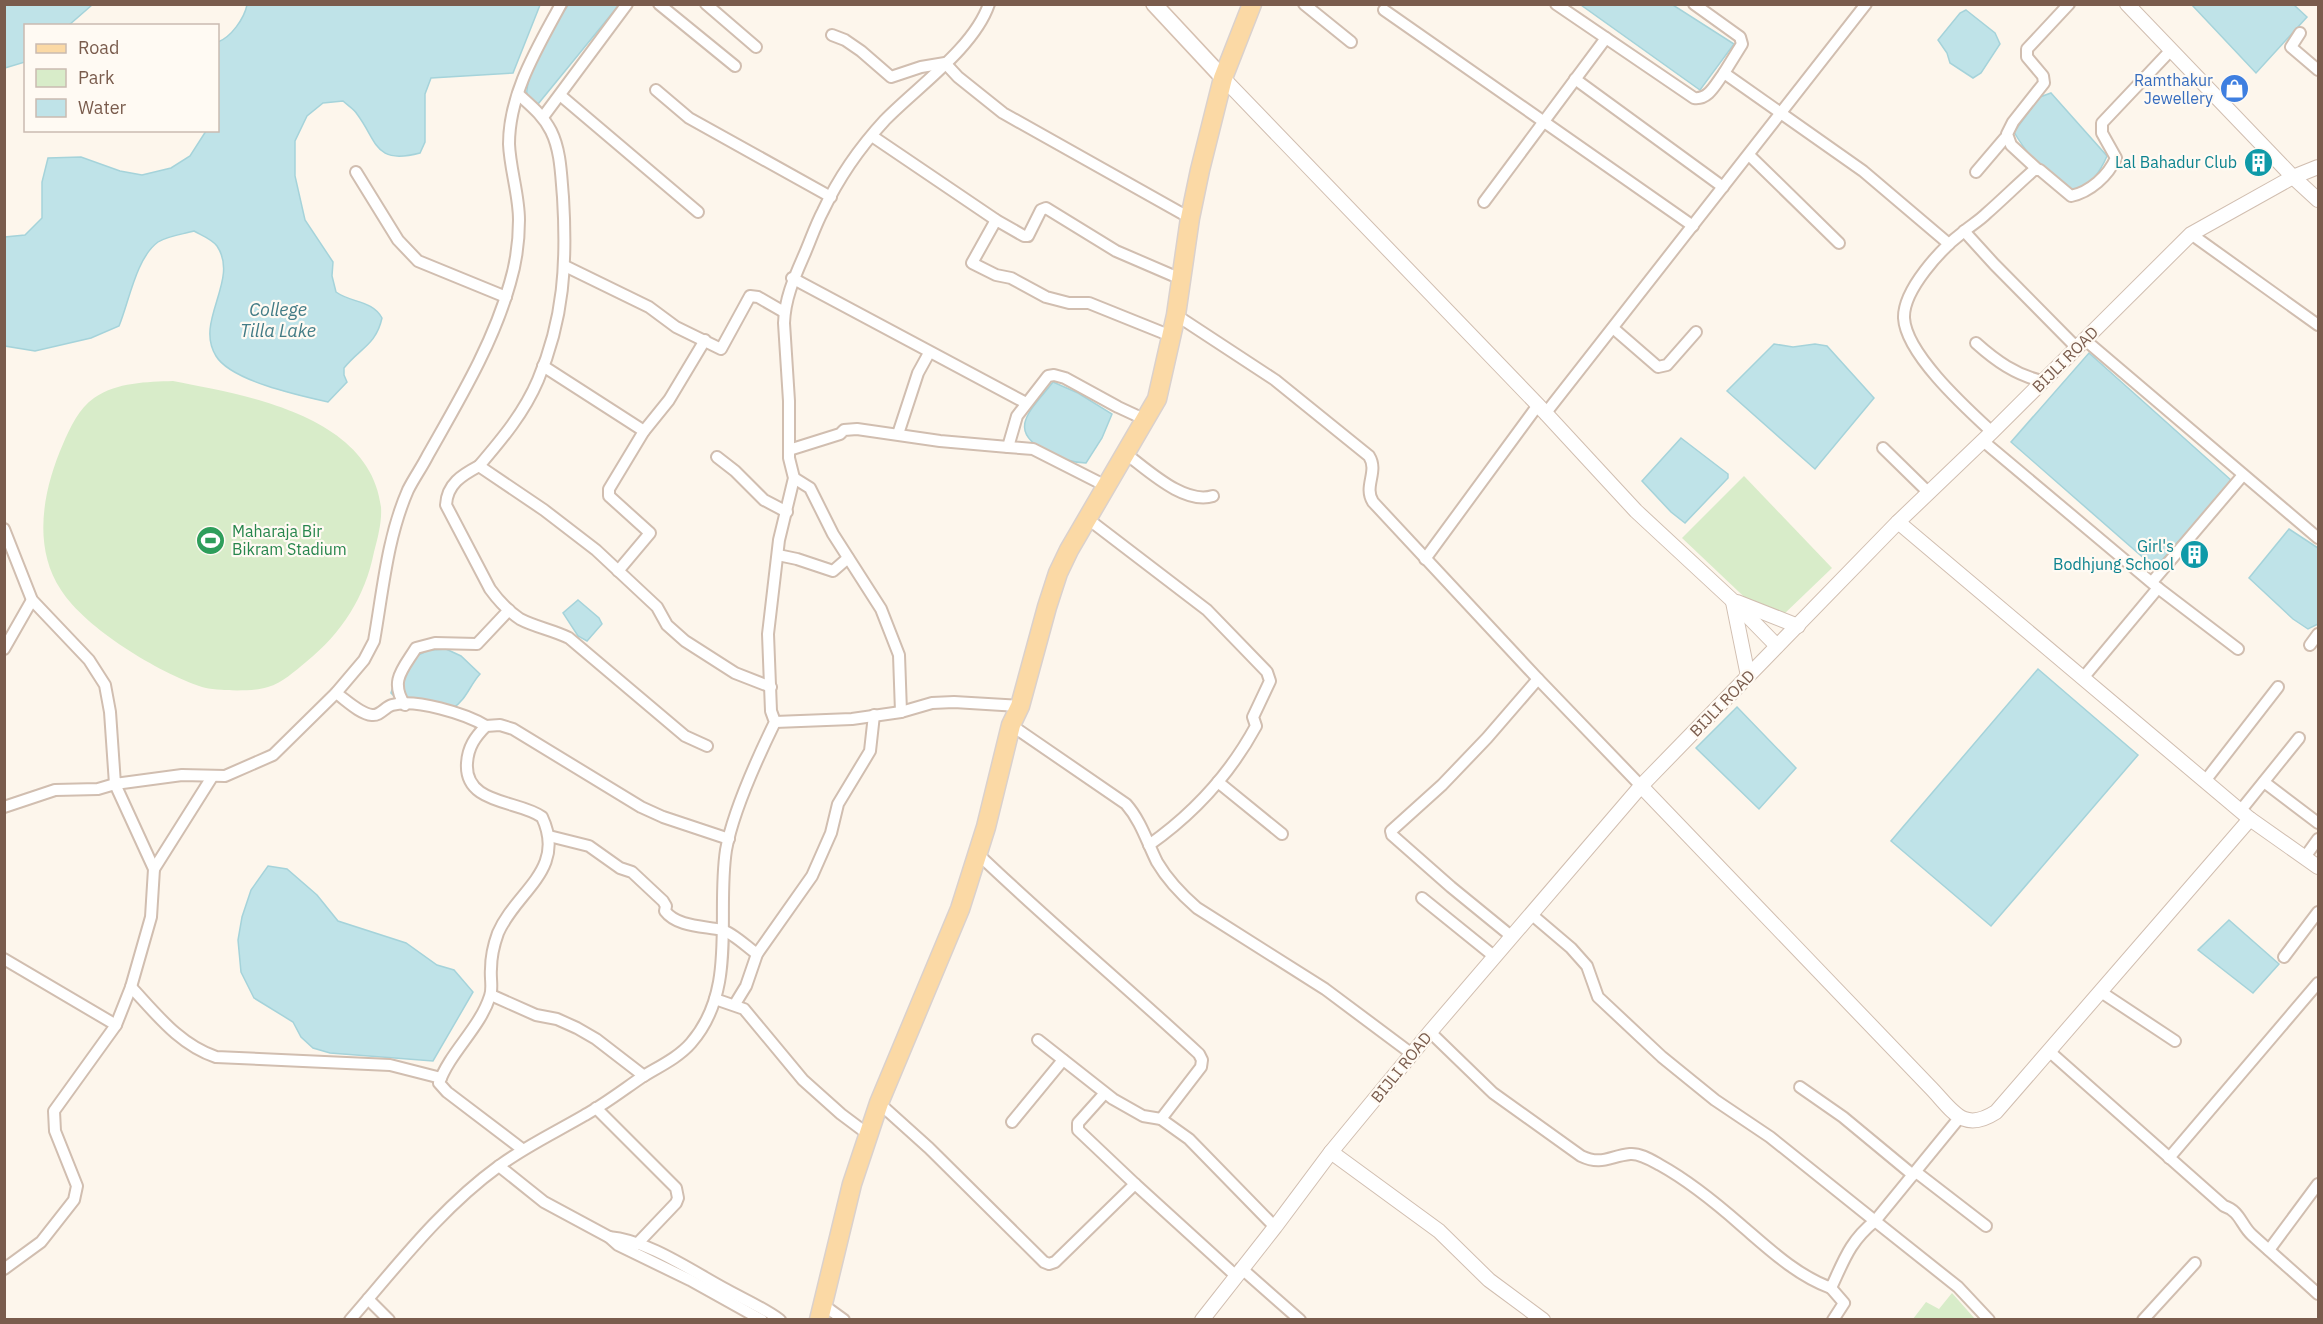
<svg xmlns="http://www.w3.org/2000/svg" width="2323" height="1324" viewBox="0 0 2323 1324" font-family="'IBM Plex Sans',sans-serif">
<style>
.green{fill:#d8ecc9}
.water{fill:#bfe3e8;stroke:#a5d3da;stroke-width:1.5}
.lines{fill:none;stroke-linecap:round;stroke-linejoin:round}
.minor-casing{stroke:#d1beb0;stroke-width:14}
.tertiary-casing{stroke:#d1beb0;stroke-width:16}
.secondary-casing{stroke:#d6c0b0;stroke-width:18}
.primary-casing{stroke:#dad1cd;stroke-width:21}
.minor{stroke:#fff;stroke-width:10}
.tertiary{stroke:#fff;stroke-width:14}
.secondary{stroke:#fff;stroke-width:15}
.primary{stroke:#fbd9a5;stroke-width:18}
.labels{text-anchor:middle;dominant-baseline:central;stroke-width:4.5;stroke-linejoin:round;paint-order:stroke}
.shop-label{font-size:16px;fill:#366cbe;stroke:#fffaf3;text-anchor:end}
.culture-label{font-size:16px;fill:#0d838f;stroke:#fffaf3;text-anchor:end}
.street-label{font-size:16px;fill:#7a5c4d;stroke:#fffaf3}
.leisure-label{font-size:16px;fill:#27864d;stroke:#fffaf3;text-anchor:start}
.water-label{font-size:18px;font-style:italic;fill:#437c86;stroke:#fffaf3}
</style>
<rect width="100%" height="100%" fill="#fdf6ec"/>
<g class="green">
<path d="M 173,381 C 245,395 370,415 381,507 C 382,522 378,537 374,552 C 365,597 342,633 306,662 C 295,671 282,683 268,687 C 255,692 215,691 202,687 C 159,673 85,628 61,590 C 32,546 43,490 63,444 C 70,428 79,408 94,398 C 117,382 147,382 173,381 Z"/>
<polygon points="1744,476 1832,568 1782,616 1758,610 1682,538"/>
<polygon points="1952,1293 1975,1319 1913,1319 1926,1302 1939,1309"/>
</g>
<g class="water">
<polygon points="5,4 92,4 92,5 69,25 26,26 25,62 5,68"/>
<path d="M 247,5 L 540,5 L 513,73 L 431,78 L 425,94 L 425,142 L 420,153 C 374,165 378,142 357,114 C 354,109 347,105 343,101 L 323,103 L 307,116 L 295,141 L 295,176 L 305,220 L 333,262 L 332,276 L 336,292 C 351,303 372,300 382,318 C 376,345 360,348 344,368 L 344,375 L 347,382 L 328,402 C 301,396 231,381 216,356 C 194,321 240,280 217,246 C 212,239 201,235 194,231 C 184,234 167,236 158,242 C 136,258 129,302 119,326 L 91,338 L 35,351 L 5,346 L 5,237 L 25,235 L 42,218 L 42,182 L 48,158 L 81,157 L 120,171 L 142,175 L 171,168 L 190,156 L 206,131 L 218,130 L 218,42 C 231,37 244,19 247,5 Z"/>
<path d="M 568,5 L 619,5 L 538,104 L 527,100 C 523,73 554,27 568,5 Z"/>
<polygon points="1581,5 1673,5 1734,44 1700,90"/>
<polygon points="2192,5 2294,5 2307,17 2256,73"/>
<polygon points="1966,10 1995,33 2000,44 1981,73 1973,78 1950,63 1947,53 1938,40 1960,13"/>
<path d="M 2051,93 L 2107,156 C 2102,168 2088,192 2073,190 C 2054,189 2023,148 2014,132 L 2040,97 Z"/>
<polygon points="1774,344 1793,347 1815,344 1827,346 1874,398 1815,469 1727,391"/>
<polygon points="2089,353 2232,481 2155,568 2011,442"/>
<path d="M 1053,382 L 1078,393 L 1112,414 L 1102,438 L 1086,463 C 1071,463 1059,458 1046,451 C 1004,430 1033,408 1053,382 Z"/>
<polygon points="1681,438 1728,474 1728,478 1685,523 1671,512 1642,481"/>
<polygon points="2289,529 2318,548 2318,624 2308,629 2293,619 2249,578"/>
<polygon points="578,600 599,618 602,624 587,641 578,636 563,613"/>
<path d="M 446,649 L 461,656 L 480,674 C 470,685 466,700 453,708 L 397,699 L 391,693 C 395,675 409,658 427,651 C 432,649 440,650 446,649 Z"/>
<polygon points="2038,669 2138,755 1991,926 1891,841"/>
<polygon points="1737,707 1796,768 1759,809 1696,748"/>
<polygon points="268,866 287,869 317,895 338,921 406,943 437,965 454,970 473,992 433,1061 330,1053 313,1048 301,1037 293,1022 254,998 241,972 238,940 242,917 251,890"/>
<polygon points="2229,920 2279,964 2253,993 2198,950"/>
</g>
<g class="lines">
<defs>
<g id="minor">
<polyline points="659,4 735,66"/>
<polyline points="706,4 756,47"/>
<polyline points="1304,4 1351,42"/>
<path d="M 1556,4 L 1694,98 C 1709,100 1716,83 1724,73"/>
<polyline points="1694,4 1740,37 1742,44 1724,73 1863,171 1949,244"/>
<polyline points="1384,10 1693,226"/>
<polyline points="2300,33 2291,47 2318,70"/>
<polyline points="832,35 845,40 861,51 891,77 921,67 945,63 958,77 1003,113 1190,218"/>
<polyline points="1575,79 1723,187"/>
<polyline points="656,90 689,118 831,197"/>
<polyline points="560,95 698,212"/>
<polyline points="543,117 627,4"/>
<polyline points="872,136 996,220 1024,236 1028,236 1041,210 1046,208 1116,251 1181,279"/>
<polyline points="1749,155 1839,243"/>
<polyline points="2037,169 2011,145 2007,134 2013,122 2044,83 2043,76 2027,57 2027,49 2069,4"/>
<polyline points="356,172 398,240 418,261 506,297"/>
<polyline points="1976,172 2005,138 2008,139"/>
<polyline points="1484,202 1606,38"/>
<polyline points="996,220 972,263 996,275 1011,278 1046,297 1069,303 1089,303 1171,336"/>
<polyline points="1964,231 1994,264 2076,347"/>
<polyline points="2191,234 2318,325"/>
<polyline points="565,266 649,307 676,327 721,349 750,296 758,297 784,312"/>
<polyline points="792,278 1026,403"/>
<path d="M 1176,315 L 1275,380 L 1369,456 C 1379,472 1363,486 1373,502 L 1538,679 L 1641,786"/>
<polyline points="1613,328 1658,367 1667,365 1696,332"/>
<polyline points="2084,339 2318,538"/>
<path d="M 1976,343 C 1996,361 2016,375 2042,381"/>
<polyline points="543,366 644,431 609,489 609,496 650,533 618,571"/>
<polyline points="1545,414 1866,4"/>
<polyline points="644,431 669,400 705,340"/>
<path d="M 1992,432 C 1966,408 1906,354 1904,318 C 1903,290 1941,249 1962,233 C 1970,226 1979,221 1987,213 C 2003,199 2018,184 2034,170 L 2040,170 L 2071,196 C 2090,192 2108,176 2116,158 L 2102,133 L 2102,123 L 2171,50"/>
<polyline points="898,434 918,373 929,353"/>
<polyline points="1983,441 2158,588 2238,649"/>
<polyline points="1883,448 1929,493"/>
<polyline points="789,450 840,434 844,430 857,429 940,441 1008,447"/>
<path d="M 1126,454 C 1148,470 1184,505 1213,496"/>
<polyline points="717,457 735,471 764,500 787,512"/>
<path d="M 479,466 C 502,439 524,413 538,380 C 564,319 567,263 563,197 C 561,176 561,151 551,131 C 543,115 530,105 518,94"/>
<polyline points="794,478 810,488 833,534 881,609 899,655 901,712"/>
<polyline points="1106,486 1033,449 1008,447 1017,416 1048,376 1054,375 1065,378 1118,407 1146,420"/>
<path d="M 1088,519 L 1207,610 L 1267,672 L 1270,681 L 1253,717 L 1256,726 C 1230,774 1193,814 1149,845"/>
<path d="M 4,529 L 32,600 L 89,660 L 105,685 L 110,712 L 115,784 L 182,775 L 225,776 L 273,755 L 336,693 L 364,660 L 374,641 C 383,590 387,538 408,490 C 414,478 422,467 428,455 C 459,400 493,344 510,283 C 516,263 519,241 519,220 C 519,195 510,169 509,144 C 509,93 538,47 561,4"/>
<polyline points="778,555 797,559 833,571 848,558"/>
<polyline points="1425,559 1538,405"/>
<polyline points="2152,582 2243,475"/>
<polyline points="2310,645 2318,634"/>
<polyline points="4,649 32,600"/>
<polyline points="2083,678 2158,588"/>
<path d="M 336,693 C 346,700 360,714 372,715 C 380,716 385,707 392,705 C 415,698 466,714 486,726"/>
<path d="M 405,705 C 389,681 403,669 416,648 L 435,643 L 477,644 L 509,610"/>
<polyline points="775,722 852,719 901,712 932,703 954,702 1020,706"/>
<path d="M 1011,725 L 1126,804 C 1141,821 1147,842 1157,862 C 1167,879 1182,895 1197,908 L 1325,989 L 1412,1054"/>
<path d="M 707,746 L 685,736 L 569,638 C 553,630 535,627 520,619 C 508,611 498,600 490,589 L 446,505 C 447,484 462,475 479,466 L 544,510 L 596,550 L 657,607 L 667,625 L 685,641 L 735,673 L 771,687"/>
<polyline points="2205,781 2278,687"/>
<polyline points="1218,782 1282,834"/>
<polyline points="2264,782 2318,823"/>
<polyline points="4,807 55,790 98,789 115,784 154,869 151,917 131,987 116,1025 54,1111 55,1131 77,1186 74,1200 41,1242 4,1269"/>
<polyline points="2241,810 2299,738"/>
<path d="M 549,836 L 589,846 L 620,868 L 632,872 L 663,901 L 666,906 L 665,911 C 677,927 704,926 722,930 C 733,933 747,947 757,954"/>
<path d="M 978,854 C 1050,923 1126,986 1199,1054 L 1202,1060 L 1201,1067 L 1161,1119"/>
<polyline points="2305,857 2318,839"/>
<polyline points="154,869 212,777"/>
<polyline points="1422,898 1495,957"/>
<polyline points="1511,936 1451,887 1392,835 1391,831 1442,785 1487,738 1538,679"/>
<polyline points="2284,957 2318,912"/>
<polyline points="4,959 116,1025"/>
<path d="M 131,987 C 157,1015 180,1045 216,1057 L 390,1065 L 441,1078"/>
<polyline points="2101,992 2175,1041"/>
<polyline points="491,995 536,1015 557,1019 577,1028 596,1039 644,1076"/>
<polyline points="715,999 744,1009 803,1080 841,1114 869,1135"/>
<polyline points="735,1004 746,986 757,954 812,876 831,833 838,804 870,751 874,715"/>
<path d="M 1430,1032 L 1493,1093 L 1581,1156 C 1602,1166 1610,1156 1630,1154 C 1640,1153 1651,1160 1660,1165 C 1689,1181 1716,1203 1741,1225 C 1769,1249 1796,1275 1831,1288 C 1844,1260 1850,1241 1875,1221 L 1770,1137 L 1715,1100 L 1662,1057 L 1598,997 L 1587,966 L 1571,948 L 1531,914"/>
<polyline points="1038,1040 1113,1099 1143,1116 1161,1119 1189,1139 1275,1227"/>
<path d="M 2050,1052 L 2224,1206 C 2240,1211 2241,1225 2252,1235 C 2274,1255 2296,1274 2318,1294"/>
<polyline points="1800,1087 1843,1117 1913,1175"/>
<polyline points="1104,1094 1078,1123 1078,1130 1135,1184"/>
<polyline points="879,1103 929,1148 1044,1262 1049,1264 1055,1262 1135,1184 1235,1275"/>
<polyline points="596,1108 676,1188 678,1198 676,1203 637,1244"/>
<polyline points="1960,1117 1875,1221 1958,1287 1989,1320"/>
<polyline points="1012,1122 1063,1060"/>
<path d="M 522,1149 L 447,1092 L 439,1083 C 450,1052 480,1028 490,996 C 493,988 490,978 491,969 C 491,957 494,944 498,933 C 516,891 567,870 542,817 C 519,800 464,805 467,763 C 468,747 475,737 486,726 L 500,725 L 513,729 L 641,807 L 663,817 L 729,839"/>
<polyline points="2169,1158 2318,983"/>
<path d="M 499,1166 C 526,1146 556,1132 585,1115 C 605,1104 623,1090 642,1077 C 658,1067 678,1058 691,1043 C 738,989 716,915 726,850 C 733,811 757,759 775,722 L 771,711 L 768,634 L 779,540 L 794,478 L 789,458 L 789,401 L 784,323 C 785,297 795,276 805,253 C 811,239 816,224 823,211 C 838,179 861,146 885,120 C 917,87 974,48 989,4"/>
<polyline points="1916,1172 1986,1226"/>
<path d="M 609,1237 C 648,1240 693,1272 727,1290 C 745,1300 764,1308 780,1320"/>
<polyline points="2269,1250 2318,1184"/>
<polyline points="1241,1268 1300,1320"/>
<polyline points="1831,1288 1844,1303 1833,1320"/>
<polyline points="368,1299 389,1320"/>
<polyline points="822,1304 844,1320"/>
<path d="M 350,1320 C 397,1266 441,1208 499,1166 L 544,1202 L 609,1237 L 618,1245 L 690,1280 L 762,1320"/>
<polyline points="2143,1320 2195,1263"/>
</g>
<g id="tertiary">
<polyline points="2127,4 2293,177 2318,200"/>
<polyline points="1223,78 1538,405 1636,511 1732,600 1777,646"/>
<polyline points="1898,522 2250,819 2318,867"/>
<polyline points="1733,602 1748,676"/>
<polyline points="1737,602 1798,626"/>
<path d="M 1641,786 L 1929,1086 C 1952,1109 1962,1134 1996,1112 L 2250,819"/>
<polyline points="1331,1152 1439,1231 1489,1280 1543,1320"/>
<polyline points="1202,1320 1275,1227 1331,1152 1430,1032 1641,786 1898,522 1992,432 2191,234 2293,177 2318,167"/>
</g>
<polyline id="secondary" points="1154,4 1223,78"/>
<polyline id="primary" points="819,1320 852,1184 879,1103 960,909 986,827 1011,725 1020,706 1047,607 1058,573 1069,550 1157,399 1176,315 1190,218 1200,170 1223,78 1252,4"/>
</defs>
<use href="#minor" class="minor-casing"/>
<use href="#tertiary" class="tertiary-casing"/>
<use href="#secondary" class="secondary-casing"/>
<use href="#primary" class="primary-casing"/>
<use href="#minor" class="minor"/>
<use href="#tertiary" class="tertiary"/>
<use href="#secondary" class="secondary"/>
<use href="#primary" class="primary"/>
</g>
<defs>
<symbol id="shop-disc" viewBox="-11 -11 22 22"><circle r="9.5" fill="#3f7fe0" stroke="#fffaf3"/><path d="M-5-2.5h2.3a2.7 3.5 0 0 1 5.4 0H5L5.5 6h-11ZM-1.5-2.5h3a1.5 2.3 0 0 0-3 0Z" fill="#fff"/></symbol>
<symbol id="building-disc" viewBox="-11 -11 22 22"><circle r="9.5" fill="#0f9aa8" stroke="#fffaf3"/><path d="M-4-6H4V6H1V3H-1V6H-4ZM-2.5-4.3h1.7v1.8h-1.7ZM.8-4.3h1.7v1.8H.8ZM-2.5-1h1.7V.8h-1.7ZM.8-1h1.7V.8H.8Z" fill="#fff"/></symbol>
<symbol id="stadium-disc" viewBox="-11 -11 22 22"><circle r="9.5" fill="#2e9e5b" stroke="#fffaf3"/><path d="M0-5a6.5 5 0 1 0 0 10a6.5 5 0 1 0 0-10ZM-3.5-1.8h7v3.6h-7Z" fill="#fff"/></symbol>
</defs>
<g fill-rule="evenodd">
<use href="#shop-disc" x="2218" y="72" width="33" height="33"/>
<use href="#building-disc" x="2242" y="146" width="33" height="33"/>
<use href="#stadium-disc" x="194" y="524" width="33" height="33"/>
<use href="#building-disc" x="2178" y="538" width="33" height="33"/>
</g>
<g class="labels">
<g class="shop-label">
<text x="2213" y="80">Ramthakur<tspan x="2213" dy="18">Jewellery</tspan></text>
</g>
<g class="culture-label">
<text x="2237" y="162">Lal Bahadur Club</text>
<text x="2174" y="546">Girl's<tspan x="2174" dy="18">Bodhjung School</tspan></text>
</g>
<g class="street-label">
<text transform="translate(2065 359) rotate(-45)">BIJLI ROAD</text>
<text transform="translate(1722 703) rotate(-46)">BIJLI ROAD</text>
<text transform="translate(1401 1067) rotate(-51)">BIJLI ROAD</text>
</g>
<g class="leisure-label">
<text x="232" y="531">Maharaja Bir<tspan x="232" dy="18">Bikram Stadium</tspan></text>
</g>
<g class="water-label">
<text x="278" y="309">College<tspan x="278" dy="21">Tilla Lake</tspan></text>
</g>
</g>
<rect width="2323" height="1324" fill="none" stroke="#7a5c4d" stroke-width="12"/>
<rect x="24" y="24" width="195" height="108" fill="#fffaf3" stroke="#cabbb1" stroke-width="1.5"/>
<rect x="36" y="44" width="30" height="9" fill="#fbd9a5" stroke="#cabbb1" stroke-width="1.5"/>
<text x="78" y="54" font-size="18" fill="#7a5c4d">Road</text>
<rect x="36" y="69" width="30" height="18" fill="#d8ecc9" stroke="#cabbb1" stroke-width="1.5"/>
<text x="78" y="84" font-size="18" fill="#7a5c4d">Park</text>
<rect x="36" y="99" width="30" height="18" fill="#bfe3e8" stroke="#cabbb1" stroke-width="1.5"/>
<text x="78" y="114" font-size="18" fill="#7a5c4d">Water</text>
</svg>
